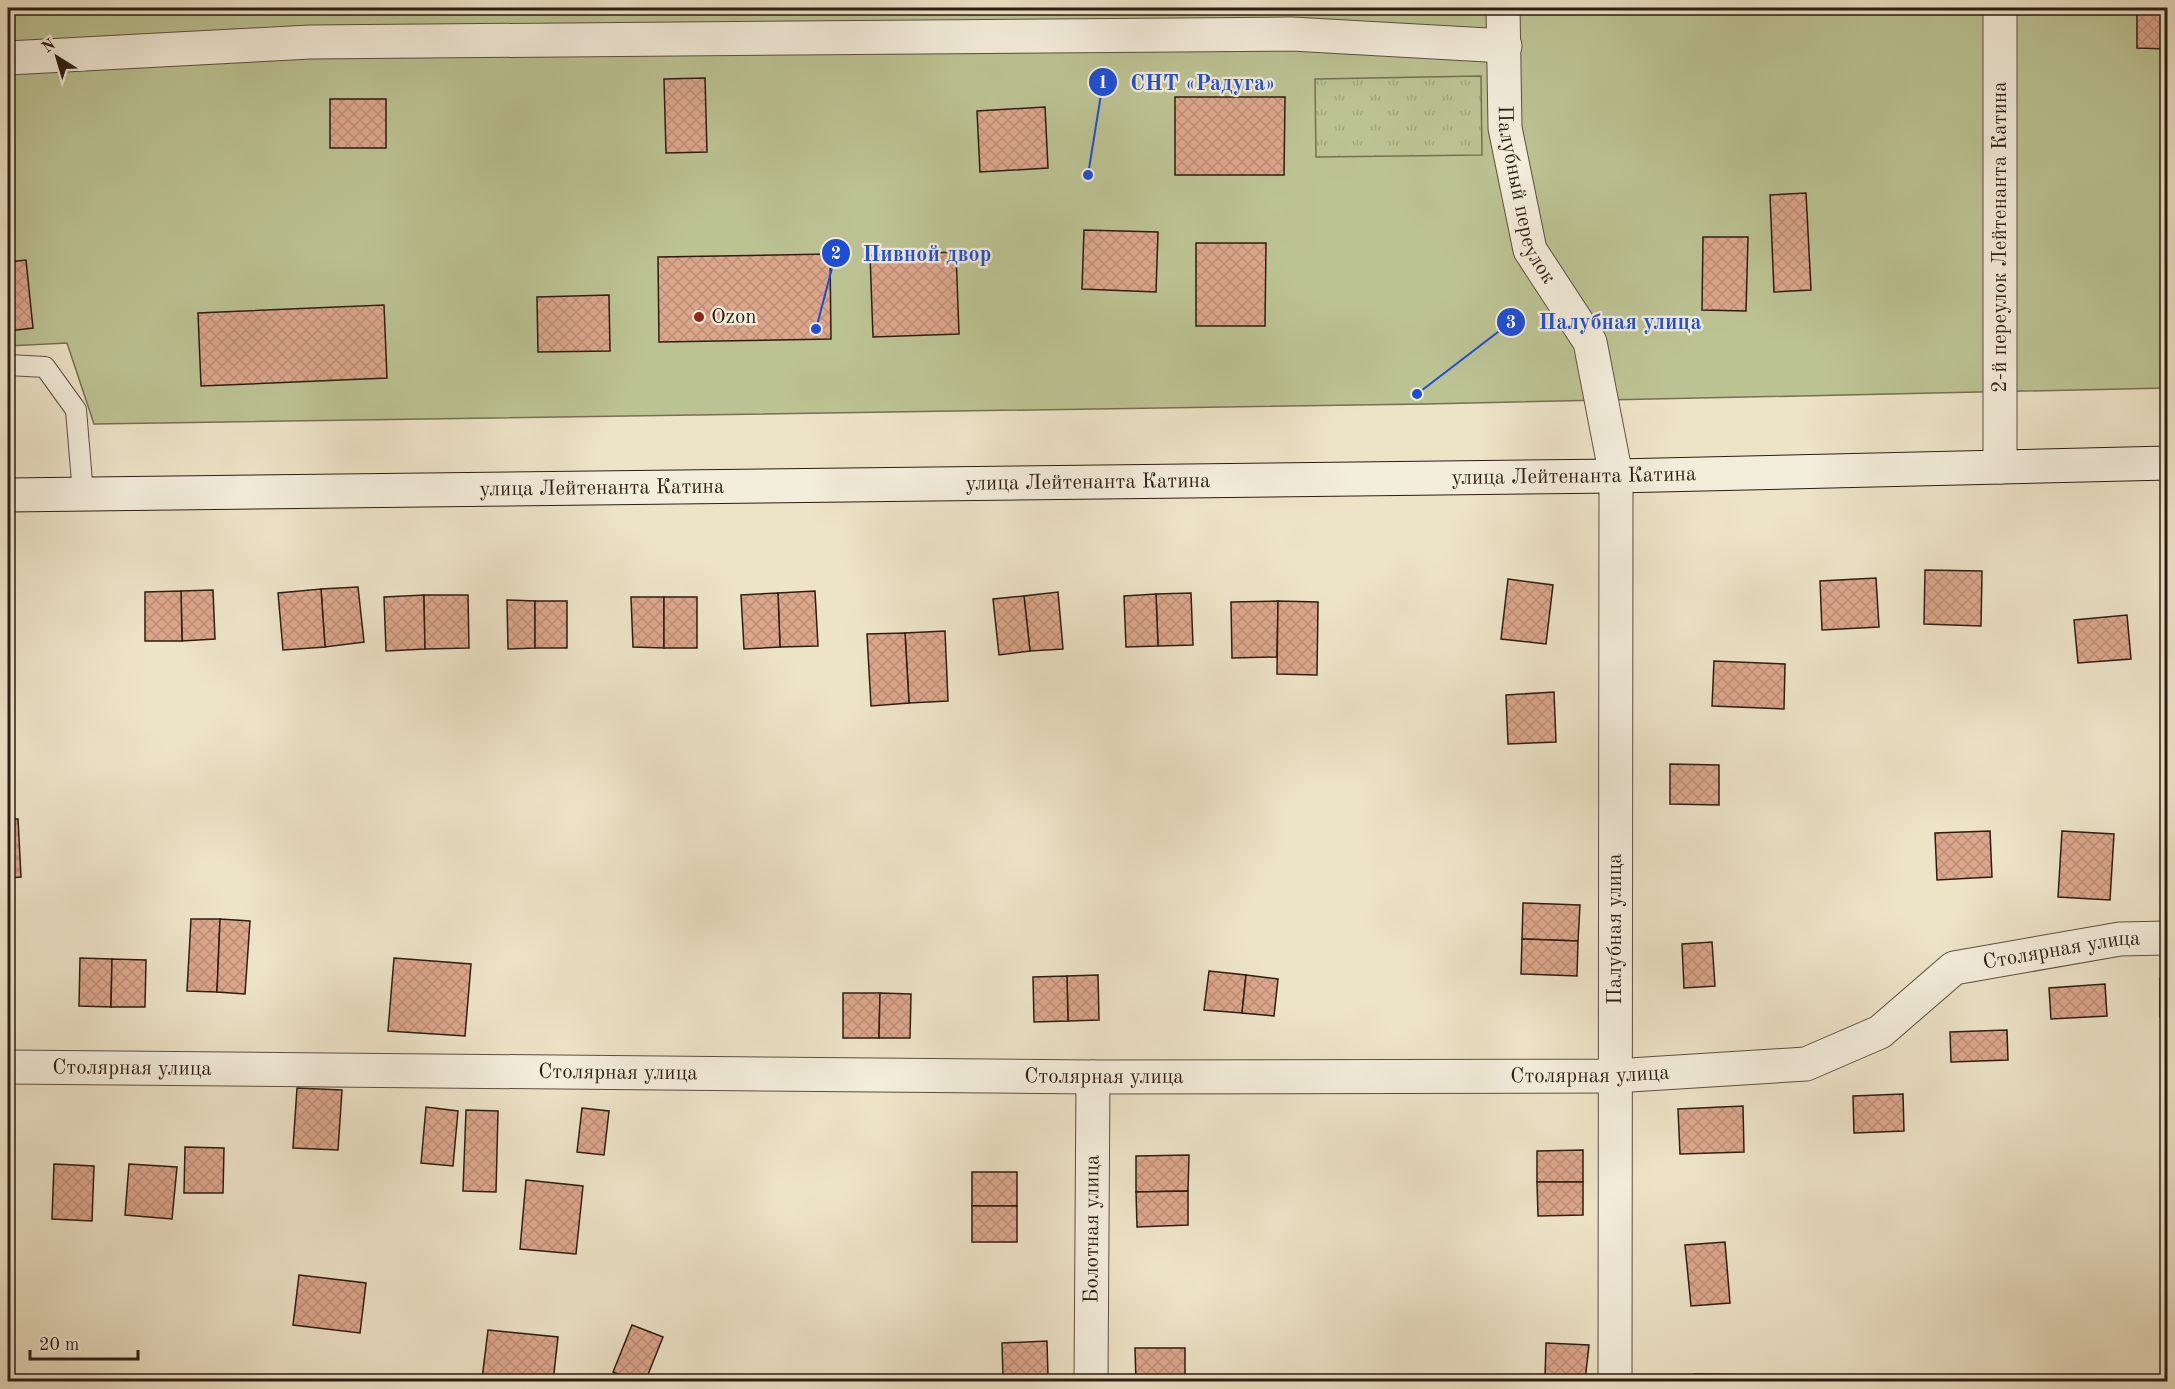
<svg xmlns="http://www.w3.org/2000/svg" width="2175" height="1389" viewBox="0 0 2175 1389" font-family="'Old Standard TT',serif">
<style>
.green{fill:#bcc393;stroke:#747053;stroke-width:1.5}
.park{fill:url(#park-tufts);stroke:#747053;stroke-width:1.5}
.building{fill:url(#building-cross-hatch);stroke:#2d1d13;stroke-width:1.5}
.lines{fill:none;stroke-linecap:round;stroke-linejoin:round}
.lane-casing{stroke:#5d4e40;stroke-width:22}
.street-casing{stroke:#5d4e40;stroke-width:35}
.secondary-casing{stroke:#2d1d13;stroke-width:35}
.lane{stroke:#f3eddb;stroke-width:20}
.street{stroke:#f3eddb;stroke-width:33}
.secondary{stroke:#f3eddb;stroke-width:33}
.poi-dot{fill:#8f2418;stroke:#f3eddb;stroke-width:2}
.labels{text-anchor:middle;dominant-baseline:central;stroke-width:4.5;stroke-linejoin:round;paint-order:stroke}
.street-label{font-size:21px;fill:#2d1d13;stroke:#f3eddb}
.poi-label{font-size:21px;fill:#2d1d13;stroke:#f3eddb;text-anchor:start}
.leader{fill:none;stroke:#1d4ed8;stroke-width:2}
.callout-dot{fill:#1d4ed8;stroke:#f3eddb;stroke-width:2}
.mark-label{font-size:18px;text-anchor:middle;font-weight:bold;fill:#fff}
.callout-label{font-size:22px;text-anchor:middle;font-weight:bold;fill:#1d4ed8;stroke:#f3eddb;stroke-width:4.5;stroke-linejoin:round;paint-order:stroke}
</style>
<defs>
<pattern id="park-tufts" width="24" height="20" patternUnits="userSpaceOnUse" patternTransform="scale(1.5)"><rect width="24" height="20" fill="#bcc393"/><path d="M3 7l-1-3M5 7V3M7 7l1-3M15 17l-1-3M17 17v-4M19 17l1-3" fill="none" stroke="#a2a77e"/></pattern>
<pattern id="building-cross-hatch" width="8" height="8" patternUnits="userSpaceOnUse" patternTransform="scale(1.5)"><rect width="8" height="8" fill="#dca68b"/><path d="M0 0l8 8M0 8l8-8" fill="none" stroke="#bd8e77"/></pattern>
</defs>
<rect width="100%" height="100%" fill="#ede3c7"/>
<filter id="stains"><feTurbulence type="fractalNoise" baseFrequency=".00333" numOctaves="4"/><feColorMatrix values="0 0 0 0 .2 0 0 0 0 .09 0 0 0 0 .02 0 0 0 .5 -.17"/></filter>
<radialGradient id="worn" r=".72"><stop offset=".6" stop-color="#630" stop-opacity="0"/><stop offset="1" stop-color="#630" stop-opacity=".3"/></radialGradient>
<polygon class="green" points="8,8 2167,8 2167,388 1425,404 94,424 67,343 8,346"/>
<polygon class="park" points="1481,76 1482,155 1316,157 1315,79"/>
<g class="building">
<polygon points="2137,8 2168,8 2168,49 2137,48"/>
<polygon points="705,78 707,152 666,153 664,79"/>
<polygon points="1175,97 1285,97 1284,175 1175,175"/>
<rect x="330" y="99" width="56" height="49"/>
<polygon points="1045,107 1048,168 980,172 977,111"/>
<polygon points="1806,193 1811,290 1774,292 1770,195"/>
<polygon points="1084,230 1158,232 1156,292 1082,289"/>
<polygon points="1703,237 1748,237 1746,311 1702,310"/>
<polygon points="1196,243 1266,243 1265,326 1196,326"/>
<polygon points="956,252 959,334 873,337 870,255"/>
<polygon points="830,254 831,339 659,342 658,257"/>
<polygon points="26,260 33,328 8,331 8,262"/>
<polygon points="609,295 610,351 538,352 537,297"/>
<polygon points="384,305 387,378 201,386 198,313"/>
<polygon points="1925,570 1982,571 1981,626 1924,624"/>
<polygon points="1876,578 1879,627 1822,630 1820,581"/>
<polygon points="1508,579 1553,585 1546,644 1501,639"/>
<polygon points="358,587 364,642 325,647 321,589"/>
<polygon points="321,589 325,647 283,650 278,593"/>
<polygon points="213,590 215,639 182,641 181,591"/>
<polygon points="181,591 182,641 145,641 145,592"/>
<polygon points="815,591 818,646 780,647 778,593"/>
<polygon points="1058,592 1063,649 1030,651 1024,596"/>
<polygon points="778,593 780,647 744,649 741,595"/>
<polygon points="1191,593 1193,645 1158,646 1156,594"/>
<polygon points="1156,594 1158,646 1126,647 1124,596"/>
<polygon points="424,595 425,649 386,651 384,597"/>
<polygon points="424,595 468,595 469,648 425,649"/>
<polygon points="1024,596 1030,651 999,655 993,599"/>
<polygon points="631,597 664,597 664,648 633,647"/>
<rect x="664" y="597" width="33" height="51"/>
<polygon points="507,600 535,601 535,648 508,649"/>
<rect x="535" y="601" width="32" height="47"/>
<polygon points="1278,601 1277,657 1232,658 1231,602"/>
<polygon points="1278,601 1318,602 1317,675 1277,674"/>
<polygon points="2127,615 2131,659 2078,663 2074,620"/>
<polygon points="945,631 948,701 909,703 905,633"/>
<polygon points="905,633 909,703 871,706 867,634"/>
<polygon points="1714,661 1785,664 1784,709 1712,706"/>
<polygon points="1554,692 1556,742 1508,744 1506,695"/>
<polygon points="1670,764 1719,765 1719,805 1670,804"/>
<polygon points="8,819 18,819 21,877 8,878"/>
<polygon points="1990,831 1992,877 1937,880 1935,833"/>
<polygon points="2062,831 2114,834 2110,900 2058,897"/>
<polygon points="1523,903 1580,905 1578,941 1522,939"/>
<polygon points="191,919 220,919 217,992 187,991"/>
<polygon points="220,919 250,921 245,994 217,992"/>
<polygon points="1522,939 1578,941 1577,976 1521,974"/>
<polygon points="1712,942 1715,986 1684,988 1682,944"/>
<polygon points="80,958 112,959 111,1007 79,1006"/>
<polygon points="394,958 471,964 465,1036 388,1031"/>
<polygon points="112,959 146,960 145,1007 111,1007"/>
<polygon points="1209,971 1246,975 1242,1013 1204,1010"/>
<polygon points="1098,975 1099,1020 1068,1021 1067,976"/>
<polygon points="1246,975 1278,979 1274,1016 1242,1013"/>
<polygon points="1067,976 1068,1021 1034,1022 1033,977"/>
<rect x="2160" y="978" width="8" height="39"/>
<polygon points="2105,984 2107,1016 2051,1019 2049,988"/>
<polygon points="843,993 880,993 879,1038 843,1038"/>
<polygon points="880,993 911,994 910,1038 879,1038"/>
<polygon points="2007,1030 2008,1060 1951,1062 1950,1032"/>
<polygon points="297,1088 342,1090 338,1150 293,1148"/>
<polygon points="1903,1094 1904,1131 1854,1133 1853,1096"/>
<polygon points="1743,1106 1744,1152 1680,1154 1678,1109"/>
<polygon points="426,1107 458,1111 453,1166 421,1163"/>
<polygon points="582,1108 609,1111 604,1155 577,1152"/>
<polygon points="466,1110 498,1111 496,1192 463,1191"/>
<polygon points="185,1147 224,1148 223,1193 184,1193"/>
<polygon points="1583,1150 1583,1182 1537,1182 1537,1151"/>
<polygon points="1189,1155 1188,1191 1136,1192 1136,1156"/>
<polygon points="54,1164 94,1166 92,1221 52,1219"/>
<polygon points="129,1164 177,1167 172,1219 125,1215"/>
<rect x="972" y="1172" width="45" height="34"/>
<polygon points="526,1180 583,1186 576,1254 520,1249"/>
<polygon points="1537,1182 1583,1182 1583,1215 1538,1216"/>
<polygon points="1188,1191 1188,1225 1137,1227 1136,1192"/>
<rect x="972" y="1206" width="45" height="36"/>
<polygon points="1725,1242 1730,1303 1691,1306 1685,1245"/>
<polygon points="8,1245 12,1377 8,1377"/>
<polygon points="299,1275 366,1283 360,1333 293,1325"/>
<polygon points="632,1325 663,1337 645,1382 637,1382 613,1372"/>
<polygon points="488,1330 558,1337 553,1382 482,1379"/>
<polygon points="1047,1341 1048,1376 1003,1378 1002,1343"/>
<polygon points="1546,1343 1589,1345 1585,1381 1545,1378"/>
<polygon points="1135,1348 1185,1348 1185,1382 1136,1382"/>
<polygon points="1694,1374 1760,1375 1760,1382 1694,1382"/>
<polygon points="1048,1376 1048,1382 1004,1382 1003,1378"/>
</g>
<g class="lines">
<defs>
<polyline id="lane" points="8,365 45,367 76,410 83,494"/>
<g id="street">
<path id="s1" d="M 1503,8 L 1505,128 L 1530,250 L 1590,342 L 1616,476 L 1615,1382"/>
<polyline points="8,58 310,42 1292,34 1505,46"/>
<polyline points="2000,467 2000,8"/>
<path id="s2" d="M 8,1067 L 1093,1077 L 1614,1076 L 1806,1064 L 1880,1032 L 1954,968 L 2120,939 L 2168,938"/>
<path id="s3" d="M 1091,1382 L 1093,1077"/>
</g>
<g id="secondary">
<path id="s4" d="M 8,495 L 1616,476 L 2168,463"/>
</g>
</defs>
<use href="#lane" class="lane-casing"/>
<use href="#street" class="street-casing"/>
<use href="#secondary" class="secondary-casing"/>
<use href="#lane" class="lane"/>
<use href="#street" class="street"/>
<use href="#secondary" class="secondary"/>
</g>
<circle class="poi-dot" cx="699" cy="317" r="6"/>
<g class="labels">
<g class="street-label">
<text stroke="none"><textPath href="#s1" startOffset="190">Палубный переулок</textPath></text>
<text transform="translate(2000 237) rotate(-90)">2-й переулок Лейтенанта Катина</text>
<text stroke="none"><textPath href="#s4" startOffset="1566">улица Лейтенанта Катина</textPath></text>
<text stroke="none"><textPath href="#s4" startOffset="1080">улица Лейтенанта Катина</textPath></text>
<text stroke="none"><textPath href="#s4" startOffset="594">улица Лейтенанта Катина</textPath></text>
<text transform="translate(1615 929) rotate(-90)">Палубная улица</text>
<text stroke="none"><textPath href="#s2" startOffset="2086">Столярная улица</textPath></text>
<text stroke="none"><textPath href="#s2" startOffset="124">Столярная улица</textPath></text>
<text stroke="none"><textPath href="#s2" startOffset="610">Столярная улица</textPath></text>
<text stroke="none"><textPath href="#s2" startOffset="1582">Столярная улица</textPath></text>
<text stroke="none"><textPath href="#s2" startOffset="1096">Столярная улица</textPath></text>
<text stroke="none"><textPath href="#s3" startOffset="153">Болотная улица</textPath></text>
</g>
<g class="poi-label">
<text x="711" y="317">Ozon</text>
</g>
</g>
<path class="leader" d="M1088 175L1103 82M816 329L836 253M1417 394L1511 322"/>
<g class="callout-dot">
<circle cx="1088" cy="175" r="6"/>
<circle cx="816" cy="329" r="6"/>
<circle cx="1417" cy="394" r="6"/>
<circle cx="1103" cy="82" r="15"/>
<circle cx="836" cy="253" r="15"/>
<circle cx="1511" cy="322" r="15"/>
</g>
<g class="mark-label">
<text x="1103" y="88">1</text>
<text x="836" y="259">2</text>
<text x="1511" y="328">3</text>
</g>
<g class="callout-label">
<text x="1203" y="90">СНТ «Радуга»</text>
<text x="927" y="261">Пивной двор</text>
<text x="1620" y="329">Палубная улица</text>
</g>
<rect width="2175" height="1389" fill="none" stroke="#ede3c7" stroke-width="30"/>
<rect x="9" y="9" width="2157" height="1371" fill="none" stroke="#2d1d13" stroke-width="3"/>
<rect x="15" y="15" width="2145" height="1359" fill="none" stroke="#2d1d13" stroke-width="1.5"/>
<g transform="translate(57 57) rotate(323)" stroke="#f3eddb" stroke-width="4.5" paint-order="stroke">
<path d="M0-4.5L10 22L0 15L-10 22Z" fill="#2d1d13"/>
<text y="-9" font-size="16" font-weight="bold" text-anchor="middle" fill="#2d1d13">N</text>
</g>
<path d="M30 1350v9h108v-9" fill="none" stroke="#2d1d13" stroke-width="3"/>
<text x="39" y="1350" font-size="18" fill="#2d1d13" stroke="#f3eddb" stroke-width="4.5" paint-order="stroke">20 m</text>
<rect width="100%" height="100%" filter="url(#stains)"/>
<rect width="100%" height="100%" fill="url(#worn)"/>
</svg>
